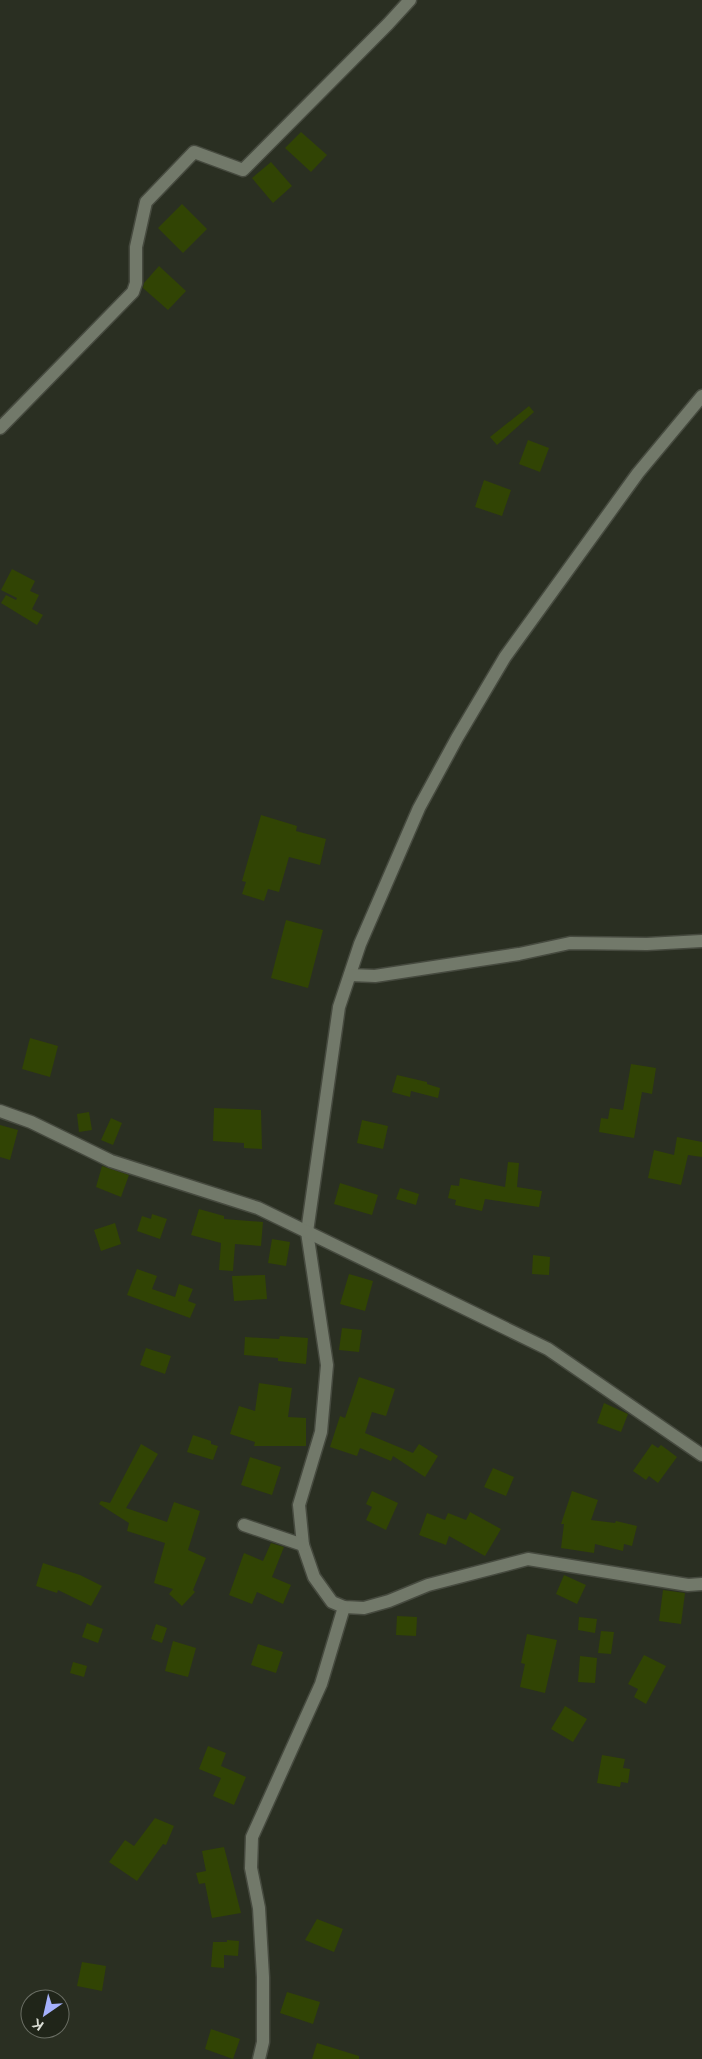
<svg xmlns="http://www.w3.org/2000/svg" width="702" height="2059" viewBox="0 0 702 2059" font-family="Helvetica,sans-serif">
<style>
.building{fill:#314404}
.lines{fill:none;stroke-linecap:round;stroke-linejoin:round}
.street-casing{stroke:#464a3f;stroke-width:15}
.street{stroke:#72796a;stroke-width:12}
</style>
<rect width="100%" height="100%" fill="#2a2f22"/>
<g class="building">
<polygon points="301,132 327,155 311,172 285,148"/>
<polygon points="271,162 292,186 273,203 252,178"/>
<polygon points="182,204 207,229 183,253 158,228"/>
<polygon points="159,266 186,291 168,310 143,288 144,283"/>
<polygon points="529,406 534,412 497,445 490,437"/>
<polygon points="528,440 549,448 540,472 519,464"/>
<polygon points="484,480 511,490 502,516 475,507"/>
<polygon points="12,569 35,581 30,591 39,595 32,609 43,615 37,625 1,603 6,595 16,600 17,598 1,590"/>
<polygon points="261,815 297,826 296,831 326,839 320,865 289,857 279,892 268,889 264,901 242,894 246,882 242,881"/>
<polygon points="286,920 323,930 308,988 271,978"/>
<polygon points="30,1038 58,1046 50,1077 22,1069"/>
<polygon points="631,1064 656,1068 652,1094 642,1092 634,1138 599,1132 601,1118 608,1119 610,1108 623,1110"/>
<polygon points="397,1075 427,1082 427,1084 440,1088 438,1098 411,1091 410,1097 392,1092"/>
<polygon points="214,1108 261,1110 262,1149 244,1148 244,1143 213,1141"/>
<polygon points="89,1112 92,1130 79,1132 77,1114"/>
<polygon points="111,1118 122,1123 113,1145 101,1140"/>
<polygon points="362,1120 388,1126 383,1149 357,1143"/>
<polygon points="0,1125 18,1130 10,1160 0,1157"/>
<polygon points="677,1137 702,1142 702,1157 688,1155 681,1185 648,1178 654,1150 674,1155"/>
<polygon points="508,1162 519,1163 517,1187 542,1191 539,1207 485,1199 482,1211 455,1205 456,1200 448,1198 451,1185 459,1186 460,1178 505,1187"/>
<polygon points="102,1166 129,1175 121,1197 96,1187"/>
<polygon points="340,1183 378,1195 372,1215 334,1204"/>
<polygon points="400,1188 419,1194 416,1205 396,1199"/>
<polygon points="199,1209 224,1216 224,1219 263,1222 261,1246 235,1244 233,1271 219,1270 221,1243 191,1235"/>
<polygon points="152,1214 167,1219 160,1239 137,1231 142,1216 151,1219"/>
<polygon points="115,1223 121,1244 101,1251 94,1230"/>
<polygon points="272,1239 290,1242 286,1266 268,1263"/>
<polygon points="533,1255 550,1257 549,1275 532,1274"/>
<polygon points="137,1269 157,1276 152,1289 175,1297 179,1284 193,1289 188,1301 196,1304 190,1318 127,1295"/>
<polygon points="349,1274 373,1281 365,1311 340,1304"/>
<polygon points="265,1275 267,1299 234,1301 232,1276"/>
<polygon points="342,1328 362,1330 359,1352 339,1350"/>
<polygon points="280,1336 308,1338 306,1364 278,1361 278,1358 244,1355 245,1337 279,1339"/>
<polygon points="146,1348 171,1356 165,1374 140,1365"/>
<polygon points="359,1377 395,1389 386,1416 372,1412 365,1433 413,1453 419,1444 438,1456 425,1477 393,1456 391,1461 360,1448 357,1456 330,1447 340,1416 345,1418"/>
<polygon points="259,1383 292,1388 288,1417 306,1418 306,1446 254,1446 255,1442 230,1434 239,1406 255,1411"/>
<polygon points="604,1403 628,1414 621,1432 597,1423"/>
<polygon points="193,1435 211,1441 211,1444 218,1446 213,1460 187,1452"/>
<polygon points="141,1444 158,1454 126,1508 167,1522 174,1502 200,1511 188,1550 206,1558 193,1590 195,1592 182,1606 169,1594 173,1589 154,1583 165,1543 127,1531 129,1523 99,1504 101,1501 110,1503"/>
<polygon points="652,1444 658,1448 661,1445 677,1457 658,1483 649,1476 646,1480 633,1471"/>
<polygon points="250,1457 281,1467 272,1495 241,1485"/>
<polygon points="493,1468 514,1477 506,1496 484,1487"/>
<polygon points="372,1491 398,1503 386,1530 366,1520 372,1507 366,1504"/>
<polygon points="572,1491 598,1500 591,1520 615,1523 616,1521 637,1526 632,1546 624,1544 623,1551 595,1544 594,1553 561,1548 564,1524 561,1524"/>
<polygon points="470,1512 501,1529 485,1556 449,1536 446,1545 419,1535 427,1513 445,1520 448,1513 466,1520"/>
<polygon points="271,1543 284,1547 272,1577 291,1585 283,1604 257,1592 252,1604 229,1595 244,1553 263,1561"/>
<polygon points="43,1563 80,1575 102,1586 91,1606 58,1590 57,1593 36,1586"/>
<polygon points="564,1575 586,1585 577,1604 556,1594"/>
<polygon points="663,1590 685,1593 681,1624 659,1621"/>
<polygon points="397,1616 417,1617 416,1636 396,1635"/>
<polygon points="579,1617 597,1619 595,1633 578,1630"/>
<polygon points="87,1623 103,1629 98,1643 82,1637"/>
<polygon points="156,1624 167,1628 162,1643 151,1639"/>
<polygon points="601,1631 614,1632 611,1654 598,1653"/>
<polygon points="527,1634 557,1640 545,1693 520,1687 525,1664 521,1663"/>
<polygon points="173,1641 196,1648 188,1677 165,1671"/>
<polygon points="258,1644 283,1652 276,1673 251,1665"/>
<polygon points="644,1655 666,1666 646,1704 634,1697 638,1689 628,1684"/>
<polygon points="580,1656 597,1658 595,1683 578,1682"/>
<polygon points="73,1662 87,1666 84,1677 70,1673"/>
<polygon points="565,1706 587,1719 573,1742 551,1729"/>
<polygon points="208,1746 226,1753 221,1766 246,1777 234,1805 213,1796 221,1778 199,1769"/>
<polygon points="602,1755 625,1759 623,1768 630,1769 628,1783 621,1782 620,1787 597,1783"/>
<polygon points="155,1818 174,1826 166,1845 163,1844 137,1881 109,1862 125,1840 134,1846"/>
<polygon points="224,1847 241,1913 212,1918 205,1883 199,1884 196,1873 206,1871 202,1851"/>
<polygon points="317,1919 343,1929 334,1952 305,1940"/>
<polygon points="227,1940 239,1941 238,1956 224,1955 224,1968 211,1967 213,1942 227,1942"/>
<polygon points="82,1962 106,1966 102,1991 77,1986"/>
<polygon points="287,1992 320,2002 313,2024 280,2013"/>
<polygon points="211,2029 240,2039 233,2059 205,2049"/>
<polygon points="317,2043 359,2056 359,2059 312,2059"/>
</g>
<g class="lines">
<defs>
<g id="street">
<polyline points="702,396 638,473 505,657 457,738 419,808 360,944 339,1007 307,1232 327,1365 321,1432 299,1505 303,1545 314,1577 332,1602 344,1607 364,1608 389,1601 428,1585 528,1559 688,1585 702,1584"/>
<polyline points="0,428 133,292 136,283 136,247 146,202 194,152 243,170 388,24 410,0"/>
<polyline points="350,975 375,976 519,954 570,943 647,944 702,941"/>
<polyline points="0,1111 31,1122 111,1161 258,1208 548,1349 702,1455"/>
<polyline points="244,1525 303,1545"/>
<polyline points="259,2059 263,2042 263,1977 259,1908 251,1868 252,1837 321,1684 344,1607"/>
</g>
</defs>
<use href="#street" class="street-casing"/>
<use href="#street" class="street"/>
</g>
<g transform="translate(45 2014) rotate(214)"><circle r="24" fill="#202519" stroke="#6a6e64"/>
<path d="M0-4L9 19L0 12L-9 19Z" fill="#a5b1fc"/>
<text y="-8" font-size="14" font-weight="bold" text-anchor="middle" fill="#d9dcd4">K</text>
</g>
</svg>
